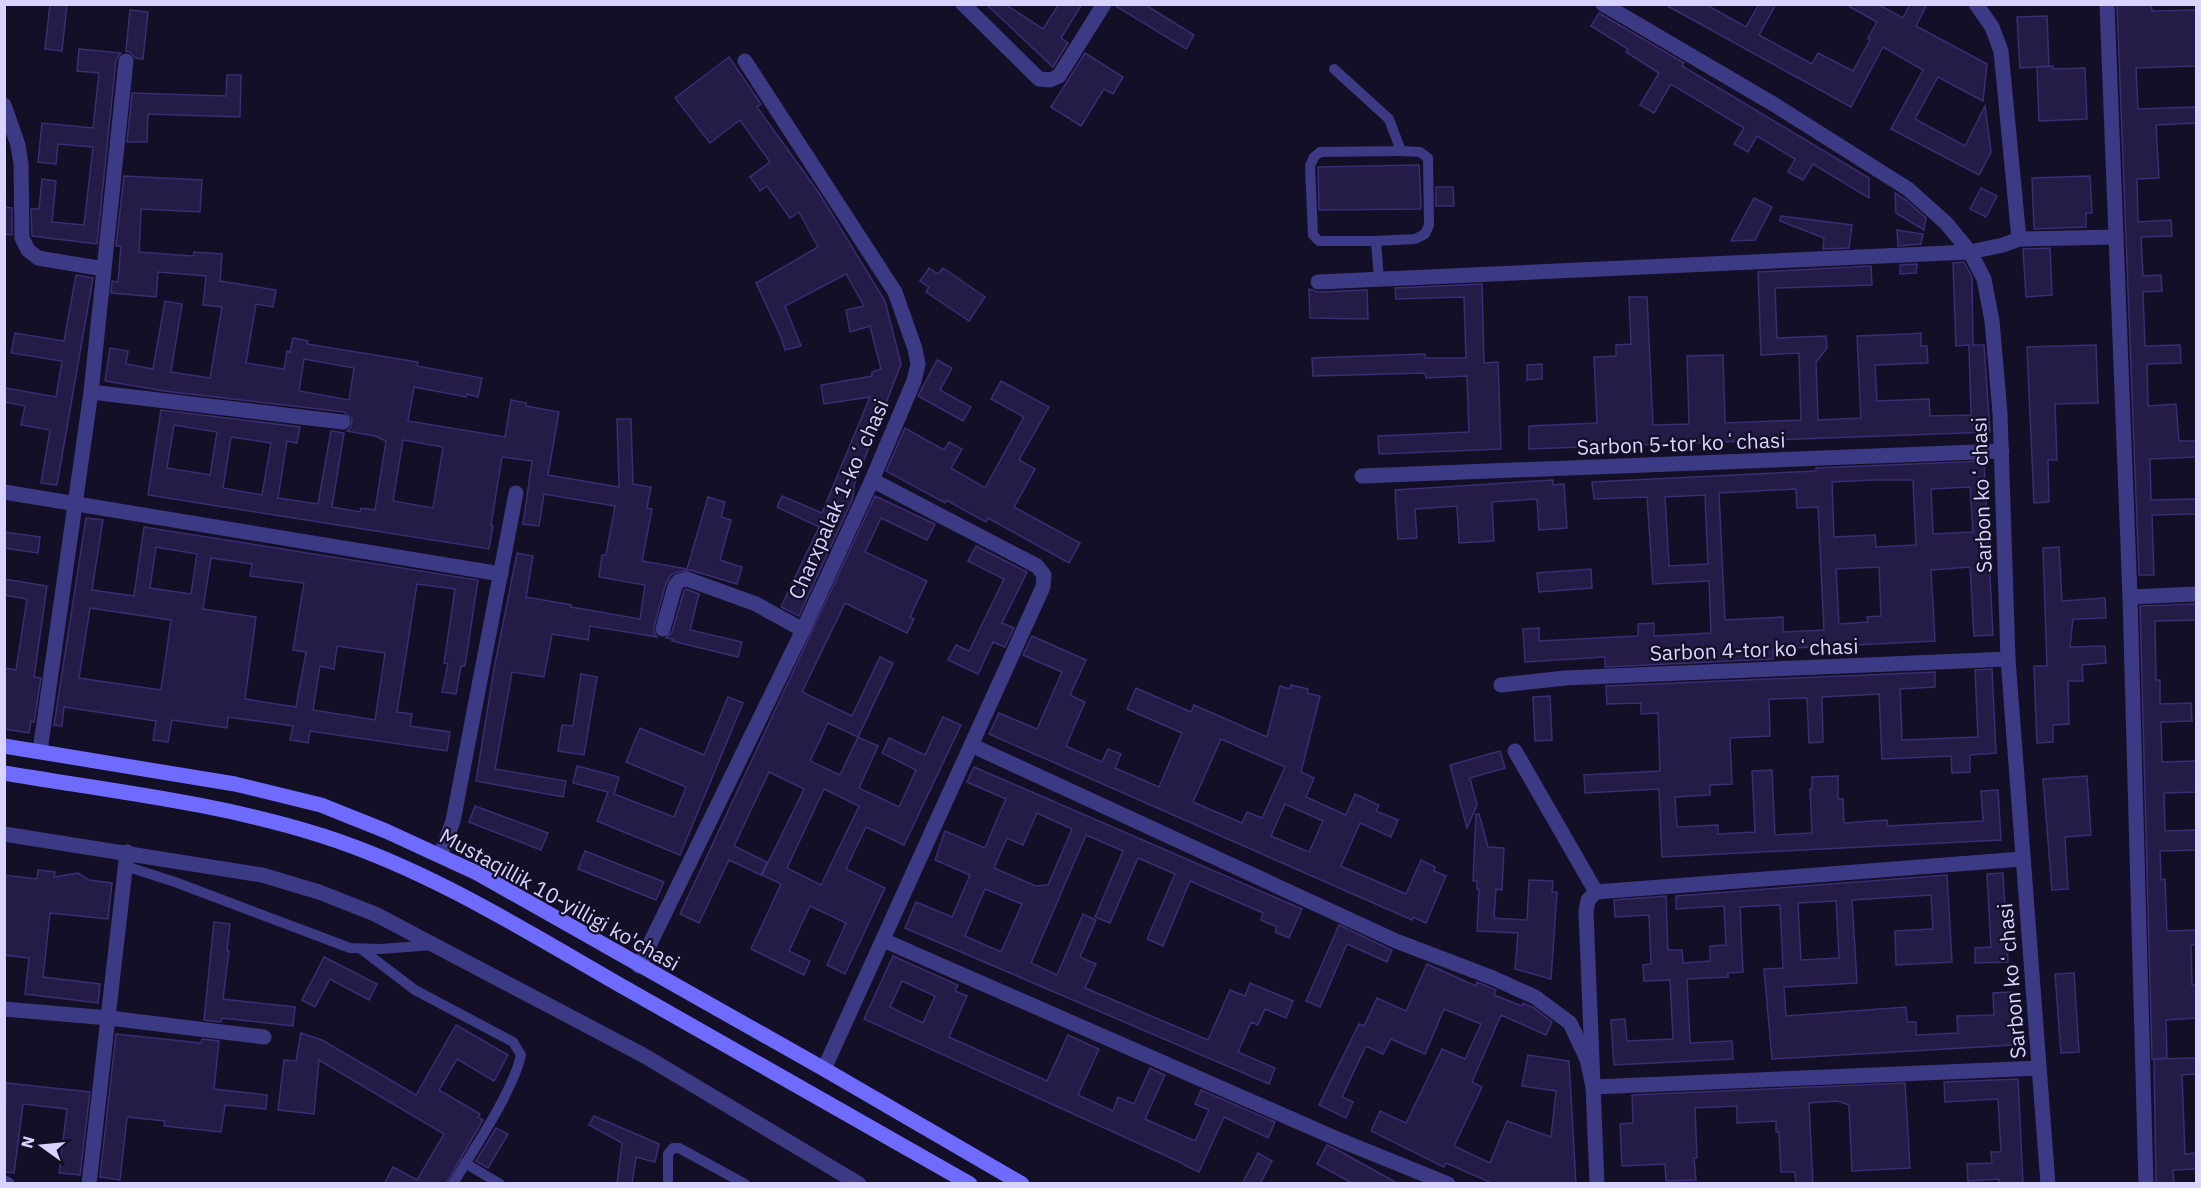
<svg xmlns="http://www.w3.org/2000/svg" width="2201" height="1188" viewBox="0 0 2201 1188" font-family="'IBM Plex Sans',sans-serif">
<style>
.building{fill:#241b47;stroke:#3b2d73;stroke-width:1.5;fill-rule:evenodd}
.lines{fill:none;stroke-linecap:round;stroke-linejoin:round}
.service{stroke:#3d3a85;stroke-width:10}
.minor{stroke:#3d3a85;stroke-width:15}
.tertiary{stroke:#3d3a85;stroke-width:15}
.secondary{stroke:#6f6bff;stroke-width:15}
.labels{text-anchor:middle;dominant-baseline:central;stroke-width:4.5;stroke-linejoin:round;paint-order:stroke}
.street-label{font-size:21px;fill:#d9d4ff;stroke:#130f26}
</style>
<rect width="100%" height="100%" fill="#130f26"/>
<g class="building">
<polygon points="50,4 67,4 62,51 45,49"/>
<polygon points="986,4 1005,4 1043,29 1059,4 1082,4 1061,38 1068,43 1053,67"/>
<polygon points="1144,4 1194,35 1186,49 1114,5"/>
<polygon points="1664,4 1705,4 1746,27 1759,4 1776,4 1759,35 1812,64 1818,53 1853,71 1870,40 1868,38 1877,22 1845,4 1877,4 1903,18 1910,4 1927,4 1916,26 1987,64 1983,101 1938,77 1915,119 1965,146 1985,106 1991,152 1979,175 1891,129 1923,70 1883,47 1851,107"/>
<polygon points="2117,4 2151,4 2152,11 2196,10 2196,66 2136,68 2138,109 2196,107 2196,123 2156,125 2159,178 2137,179 2138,222 2171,220 2172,236 2141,237 2143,276 2161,275 2162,291 2143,292 2145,346 2180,345 2181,363 2147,364 2148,406 2176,404 2179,441 2196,441 2196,457 2150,459 2151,500 2196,499 2196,514 2152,515 2154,575 2139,575"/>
<polygon points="130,10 148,12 143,59 135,58 131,53 126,51"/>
<polygon points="1599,13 1684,63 1682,66 1869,178 1869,198 1813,164 1803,180 1788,172 1795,159 1757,136 1748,152 1734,144 1744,128 1671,84 1654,113 1640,105 1659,73 1626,52 1628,49 1591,26"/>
<polygon points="2047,16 2049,66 2020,68 2017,17"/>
<polygon points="79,49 121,53 116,60 97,244 32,236 31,209 39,209 42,179 56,181 52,222 84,225 93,147 58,144 56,164 38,162 42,123 93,128 99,73 77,71"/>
<polygon points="1085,53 1123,77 1113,94 1104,89 1081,126 1051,107"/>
<polygon points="729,57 761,104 757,107 819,193 885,301 901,364 854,486 853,498 799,616 781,607 819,527 777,507 782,496 822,513 870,397 824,404 821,385 872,376 872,372 881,369 870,326 850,332 846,310 864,306 846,274 785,306 801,346 785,350 781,337 756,283 818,247 799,212 790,218 767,186 760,191 750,177 770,162 740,120 710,143 675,98"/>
<polygon points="2053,66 2053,69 2085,68 2087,119 2039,121 2037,67"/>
<polygon points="227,75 241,75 240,117 148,114 147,142 127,142 132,93 226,96"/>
<polygon points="1419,165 1421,206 1420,209 1319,210 1318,167"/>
<path d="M 124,176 L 202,180 L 200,212 L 141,209 L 139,252 L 193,256 L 194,252 L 222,254 L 220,281 L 276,290 L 273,307 L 256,304 L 246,363 L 284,369 L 287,351 L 290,352 L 293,338 L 308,341 L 307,344 L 418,362 L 417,366 L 482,378 L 478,397 L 467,394 L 466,397 L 414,387 L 408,421 L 505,437 L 511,400 L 526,403 L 526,406 L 559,412 L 548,475 L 619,487 L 617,419 L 631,419 L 633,484 L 651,487 L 647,508 L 652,509 L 642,561 L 687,569 L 708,497 L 725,502 L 721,517 L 731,520 L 720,560 L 742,567 L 737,584 L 690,570 L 677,572 L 671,575 L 666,583 L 654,627 L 654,632 L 657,637 L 590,626 L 588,640 L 552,634 L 544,677 L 512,672 L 495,769 L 566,781 L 563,797 L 476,781 L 494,669 L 517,553 L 533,556 L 526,597 L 571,605 L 571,607 L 640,619 L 645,585 L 599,577 L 602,555 L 606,555 L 615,506 L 544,494 L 539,526 L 523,524 L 532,461 L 502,457 L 491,525 L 493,526 L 489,549 L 148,495 L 161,410 L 300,427 L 297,443 L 287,441 L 278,498 L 318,504 L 331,431 L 344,433 L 332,507 L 360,512 L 361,508 L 375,510 L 386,441 L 375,436 L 347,431 L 351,427 L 352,419 L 344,412 L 164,391 L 105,381 L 110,348 L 128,351 L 126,364 L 153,369 L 165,301 L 182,304 L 171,372 L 210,378 L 222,307 L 203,305 L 206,276 L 158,272 L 156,297 L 111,293 L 112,281 L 118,282 L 121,246 L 116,246 ZM 304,359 L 354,368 L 349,400 L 299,391 ZM 174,425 L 217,432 L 210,475 L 167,468 ZM 231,437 L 271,443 L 262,495 L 223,488 ZM 403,440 L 443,447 L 433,508 L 393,501 Z"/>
<polygon points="2090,176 2092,213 2086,213 2086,227 2034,229 2032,178"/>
<polygon points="1436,187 1453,187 1454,206 1436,206"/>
<polygon points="1981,188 1997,196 1986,217 1970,209"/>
<polygon points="1895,193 1906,200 1926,218 1924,230 1896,213"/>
<polygon points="1754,198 1772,207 1755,240 1731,241"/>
<polygon points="4,207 12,208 12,235 4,234"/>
<polygon points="1781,216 1852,225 1849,248 1823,249 1824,238 1780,221"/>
<polygon points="1897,230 1923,234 1921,244 1898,246"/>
<polygon points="2050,248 2052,295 2026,297 2023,249"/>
<polygon points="1964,262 1972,277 1973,345 1984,345 1990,432 1529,449 1529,426 1597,423 1594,357 1616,356 1616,345 1631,344 1629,297 1647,297 1653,425 1689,424 1687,356 1723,355 1725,423 1801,420 1799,353 1761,355 1758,272 1871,266 1872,285 1775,288 1777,338 1826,336 1827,348 1816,362 1818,420 1861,418 1857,336 1909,334 1921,333 1921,346 1927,346 1928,363 1875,365 1877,401 1929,399 1930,416 1971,415 1969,345 1956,346 1953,263"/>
<polygon points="1917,264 1916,273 1900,274 1900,265"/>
<polygon points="929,268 938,274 943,268 985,297 969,321 926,292 929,287 920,281"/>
<polygon points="76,275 93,278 57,485 41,483 50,430 21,425 25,406 4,402 4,400 6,388 56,397 62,361 11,353 15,333 64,341"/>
<polygon points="1482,284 1484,363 1498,362 1501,449 1379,454 1378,436 1469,432 1467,376 1426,378 1425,373 1313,376 1312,358 1425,354 1425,358 1466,358 1464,297 1396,299 1395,288"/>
<polygon points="1309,289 1318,292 1367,290 1368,319 1310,318"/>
<polygon points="2096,345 2098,403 2055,404 2057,460 2048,460 2049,502 2034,503 2027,347"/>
<polygon points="937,360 952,368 940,390 971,407 963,421 918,396"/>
<polygon points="1542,364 1542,379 1527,380 1527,365"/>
<polygon points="1001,381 1049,407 1019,460 1035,469 1014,507 1080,543 1069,563 988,518 986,522 946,500 945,503 886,471 905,428 944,450 949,442 962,449 951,468 985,488 1024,417 991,399"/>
<path d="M 1984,461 L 1993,635 L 1974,636 L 1970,567 L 1931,570 L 1935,641 L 1773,649 L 1773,659 L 1605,667 L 1605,657 L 1525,662 L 1523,629 L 1539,628 L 1539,641 L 1638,636 L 1638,624 L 1654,623 L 1654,636 L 1711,633 L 1709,581 L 1653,584 L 1647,497 L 1594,499 L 1592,482 L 1816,471 L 1816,468 ZM 1873,480 L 1913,480 L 1916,545 L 1876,547 L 1875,535 L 1834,537 L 1832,482 ZM 1970,487 L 1973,532 L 1933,534 L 1931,489 ZM 1796,489 L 1797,508 L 1818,507 L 1824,630 L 1783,632 L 1783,617 L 1725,620 L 1719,493 ZM 1705,495 L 1708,564 L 1669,566 L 1665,497 ZM 1879,567 L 1881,616 L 1867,617 L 1868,622 L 1839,624 L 1836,569 Z"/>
<polygon points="1553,480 1553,485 1564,484 1567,528 1539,530 1537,499 1492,502 1494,541 1459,543 1457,506 1415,509 1417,538 1398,539 1395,490"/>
<path d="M 875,496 L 935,524 L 927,540 L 881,518 L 865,552 L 927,581 L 910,617 L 914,619 L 907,633 L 845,603 L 802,692 L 852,716 L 880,657 L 893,663 L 858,737 L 878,746 L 859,788 L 899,807 L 916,770 L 882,753 L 889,738 L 925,755 L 943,717 L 961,725 L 904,845 L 866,827 L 846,869 L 885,888 L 845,974 L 827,965 L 846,923 L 810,906 L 789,951 L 810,961 L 804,975 L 751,949 L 781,884 L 762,875 L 804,789 L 769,772 L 734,846 L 767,862 L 761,875 L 729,860 L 699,923 L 680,914 ZM 828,723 L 858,737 L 840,775 L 810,761 ZM 824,789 L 859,806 L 821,885 L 787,868 Z"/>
<path d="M 86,518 L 103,520 L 92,590 L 134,596 L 144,527 L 478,580 L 465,666 L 461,666 L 456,694 L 442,692 L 448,664 L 444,663 L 455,589 L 417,584 L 397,712 L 412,714 L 410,726 L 450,732 L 447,751 L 310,731 L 308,743 L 290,740 L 293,726 L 228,717 L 227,728 L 172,720 L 168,742 L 153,740 L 156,721 L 64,707 L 62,726 L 54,725 ZM 156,547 L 197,554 L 191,594 L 150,588 ZM 211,558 L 252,564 L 250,576 L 304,583 L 293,650 L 306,652 L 296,707 L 245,699 L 256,617 L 203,609 ZM 90,608 L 171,620 L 161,690 L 79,678 ZM 337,646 L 385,653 L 375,720 L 313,710 L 320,666 L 334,669 Z"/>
<polygon points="4,532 40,537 38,553 4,548"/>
<polygon points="976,546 1027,572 1002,623 1014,628 1005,647 993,642 978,674 948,660 956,645 969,651 1004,579 968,561"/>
<polygon points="2059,547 2062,601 2105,598 2106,618 2073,619 2070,647 2105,646 2106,663 2082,665 2083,681 2068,681 2069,724 2053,725 2053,742 2037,743 2034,666 2047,666 2043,548"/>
<polygon points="1591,569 1592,588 1539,592 1537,573"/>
<polygon points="4,579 47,586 34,677 41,678 34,722 31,721 29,733 4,729 4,668 16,670 27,599 4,595"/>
<polygon points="686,589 699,594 690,630 742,642 738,657 672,641 673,639 666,638 672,632 684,591"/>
<polygon points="2196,604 2196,620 2155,621 2156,680 2160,680 2160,704 2191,703 2192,721 2161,722 2162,762 2196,761 2196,792 2164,793 2165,831 2196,830 2196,850 2160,851 2161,880 2165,879 2167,931 2196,930 2196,945 2191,945 2192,985 2196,985 2196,1018 2166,1020 2167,1058 2152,1059 2140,606"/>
<path d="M 1032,636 L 1086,660 L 1070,695 L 1085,702 L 1066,746 L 1102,762 L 1108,749 L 1121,754 L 1115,768 L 1159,787 L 1182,733 L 1127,709 L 1136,688 L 1191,712 L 1194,705 L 1267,737 L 1280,686 L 1290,689 L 1291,685 L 1308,689 L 1307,693 L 1320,696 L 1301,772 L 1314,778 L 1306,797 L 1346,815 L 1355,794 L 1379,805 L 1376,811 L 1398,820 L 1391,837 L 1360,823 L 1341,866 L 1406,894 L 1421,860 L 1435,867 L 1434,871 L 1446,876 L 1426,923 L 1413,917 L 1412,920 L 989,734 L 999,713 L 1037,729 L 1062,672 L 1023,655 ZM 1221,739 L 1285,767 L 1262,818 L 1247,812 L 1242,823 L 1193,802 ZM 1285,804 L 1323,821 L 1309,852 L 1271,836 Z"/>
<polygon points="1992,669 1996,753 1970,755 1970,772 1952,773 1951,756 1882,759 1879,694 1822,697 1823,742 1809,743 1807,698 1769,699 1770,736 1730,738 1732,784 1710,785 1710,795 1675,797 1677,827 1718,825 1718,834 1755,832 1752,771 1772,770 1775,835 1812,833 1810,789 1812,789 1812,777 1838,776 1838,799 1843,799 1844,823 1887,820 1888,826 1983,821 1981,791 1998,790 2001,840 1662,857 1659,789 1585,793 1584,775 1660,771 1658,713 1641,714 1641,703 1607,704 1606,686 1935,672 1935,687 1900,689 1902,740 1978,737 1975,670"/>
<polygon points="581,674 597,677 584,755 558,751 562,725 573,726"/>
<polygon points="1550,696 1552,740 1535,741 1533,697"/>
<polygon points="728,697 743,703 680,855 597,821 608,792 573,783 577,766 619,777 614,794 674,817 686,787 626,762 640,728 704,755"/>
<polygon points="1500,751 1505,768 1470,778 1477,805 1467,828 1450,765"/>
<path d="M 974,767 L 1302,909 L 1289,938 L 1275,932 L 1277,927 L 1261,920 L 1263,913 L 1190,881 L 1163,946 L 1147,939 L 1175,874 L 1138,858 L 1110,923 L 1095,917 L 1123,851 L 1086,835 L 1031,963 L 1057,975 L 1083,914 L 1096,920 L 1080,957 L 1096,964 L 1085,988 L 1208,1040 L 1230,990 L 1245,996 L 1250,983 L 1293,1001 L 1286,1018 L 1265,1009 L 1258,1025 L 1251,1022 L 1238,1052 L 1275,1068 L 1269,1084 L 905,928 L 916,902 L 952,917 L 970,875 L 935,860 L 945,831 L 985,848 L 1000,812 L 1006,799 L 967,782 ZM 1037,813 L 1072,829 L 1048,885 L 1036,886 L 994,868 L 1007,838 L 1023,845 ZM 985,889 L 1022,904 L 1001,952 L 965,936 Z"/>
<polygon points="2087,776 2091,835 2065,837 2068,889 2052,890 2043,779"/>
<polygon points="475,806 548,833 541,850 469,822"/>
<polygon points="1476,814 1479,814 1488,847 1504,848 1502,890 1496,889 1494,918 1527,920 1529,880 1553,881 1552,892 1557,892 1551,979 1515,969 1518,933 1477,931 1479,889 1477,889 1477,881 1473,881"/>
<polygon points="585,851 664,882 656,900 578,869"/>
<polygon points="38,870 55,872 54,877 78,873 89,880 112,883 108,919 50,913 43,977 100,984 98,1003 25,994 29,958 4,955 4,875 37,879"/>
<polygon points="2003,873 2008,962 1975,963 1975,948 1991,947 1987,874"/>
<path d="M 1947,875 L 1952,962 L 1896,965 L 1895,931 L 1933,929 L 1931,895 L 1852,900 L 1857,983 L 1784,987 L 1786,1016 L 1906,1007 L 1907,1022 L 1916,1022 L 1916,1035 L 1958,1033 L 1957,1016 L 1994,1015 L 1993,993 L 2011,992 L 2014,1045 L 1772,1059 L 1764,969 L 1783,968 L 1780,905 L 1740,907 L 1743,972 L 1728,973 L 1728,977 L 1687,979 L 1690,1043 L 1732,1041 L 1733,1059 L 1614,1065 L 1611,1020 L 1625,1019 L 1627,1041 L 1673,1039 L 1670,980 L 1644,981 L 1643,965 L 1651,964 L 1649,915 L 1615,917 L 1614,900 L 1666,896 L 1668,950 L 1682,950 L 1683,963 L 1710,961 L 1710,946 L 1726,945 L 1724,906 L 1676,909 L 1676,896 ZM 1836,901 L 1839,958 L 1801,960 L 1798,903 Z"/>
<polygon points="214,922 230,924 227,951 229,951 223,999 295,1007 293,1026 222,1018 221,1022 204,1020"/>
<polygon points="1339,925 1392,950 1387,962 1347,944 1320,1007 1306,1001"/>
<path d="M 893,956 L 958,985 L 955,991 L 967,996 L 949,1037 L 1047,1081 L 1068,1035 L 1099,1049 L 1078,1095 L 1113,1111 L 1118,1097 L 1134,1104 L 1150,1068 L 1165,1075 L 1145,1119 L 1195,1141 L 1209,1110 L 1195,1104 L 1201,1090 L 1275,1122 L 1268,1138 L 1224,1117 L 1199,1172 L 1184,1165 L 1184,1164 L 864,1019 ZM 902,981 L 935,996 L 923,1023 L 890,1007 Z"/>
<polygon points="324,957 377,984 369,1000 330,979 315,1007 302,1000"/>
<polygon points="1427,964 1476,986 1477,982 1496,990 1494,995 1522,1006 1523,1003 1534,1008 1552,1022 1546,1035 1501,1015 1472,1082 1482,1087 1454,1146 1490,1163 1507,1121 1551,1137 1556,1091 1522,1086 1528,1055 1569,1061 1576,1184 1494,1184 1446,1163 1444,1167 1371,1131 1380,1111 1406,1123 1442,1049 1465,1059 1481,1024 1444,1009 1425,1054 1391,1039 1383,1054 1366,1046 1342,1097 1353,1102 1346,1118 1319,1105 1359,1024 1364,1026 1377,998 1406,1011"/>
<polygon points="2074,973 2079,1052 2061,1053 2055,974"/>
<polygon points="456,1025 508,1055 494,1081 457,1059 439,1090 480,1114 478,1117 483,1120 446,1184 384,1184 393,1167 417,1180 444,1134 319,1060 314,1114 278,1110 284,1060 296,1061 301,1033 322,1040 416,1095"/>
<polygon points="116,1034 201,1043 202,1039 219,1041 214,1089 267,1095 266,1109 225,1105 221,1132 164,1126 165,1121 127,1117 120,1180 100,1177"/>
<polygon points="2196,1058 2196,1074 2182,1075 2185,1154 2196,1153 2196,1169 2173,1170 2174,1184 2156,1184 2154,1059"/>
<polygon points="2018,1079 2023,1184 1999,1184 1999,1179 1968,1181 1967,1164 1992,1163 1991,1152 2001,1152 1998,1099 1945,1102 1944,1082"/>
<polygon points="6,1083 90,1092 80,1175 59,1173 67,1109 23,1104 14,1173 4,1172"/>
<polygon points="1905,1083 1910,1168 1852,1171 1849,1105 1837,1101 1809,1103 1813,1184 1796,1184 1795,1172 1781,1172 1779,1132 1776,1132 1776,1121 1737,1123 1737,1106 1695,1108 1697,1158 1694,1158 1696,1180 1666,1181 1665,1164 1622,1166 1620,1124 1633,1123 1632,1095"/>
<polygon points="594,1116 659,1144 655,1162 636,1157 632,1184 617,1184 622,1143 589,1125"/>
<polygon points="496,1128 508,1134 488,1168 476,1161"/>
<polygon points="1327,1145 1334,1148 1399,1184 1354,1184 1317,1164"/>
<polygon points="1258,1153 1272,1161 1260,1184 1242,1184"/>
</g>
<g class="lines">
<g class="service">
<polyline points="1334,69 1389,119 1401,151 1320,152 1314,157 1310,166 1313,235 1319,241 1376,241 1379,280"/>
<polyline points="1376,241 1415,239 1425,234 1429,225 1428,158 1420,152 1401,151"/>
<polyline points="125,866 175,882 350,948 380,949 434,945"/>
<path d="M 361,949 L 415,990 L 513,1042 L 521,1055 C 512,1094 474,1148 453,1184"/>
<polyline points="465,1163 500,1184"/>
<polyline points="668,1184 668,1154 673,1148 679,1148 745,1184"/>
</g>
<g class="minor">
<polyline points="963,4 1039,79 1050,80 1059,76 1104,4"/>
<polyline points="2107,4 2130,597 2146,1184"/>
<polyline points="4,105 18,145 21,164 22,238 28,250 38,258 104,269"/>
<polyline points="2019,239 2116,237"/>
<polyline points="1318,282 1970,252 2003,245 2019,239 2001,51 1992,27 1976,4"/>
<polyline points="91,392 343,422"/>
<polyline points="1362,476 2002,451"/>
<polyline points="4,492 501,574"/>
<polyline points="2130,597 2196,594"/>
<polyline points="663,629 675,586 679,581 687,579 756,604 803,630"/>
<polyline points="1501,685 1565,678 2008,659"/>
<polyline points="971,745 1396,941 1493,978 1535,997 1570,1023 1587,1059 1593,1087 2039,1068"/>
<polyline points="40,751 91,392 126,61"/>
<polyline points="1515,751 1596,892"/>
<polyline points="4,834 262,875 319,892 375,914 643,1055 859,1184"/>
<polyline points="440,856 453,821 516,493"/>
<polyline points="883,940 1342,1141 1448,1184"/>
<polyline points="639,966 803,630 872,480 914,381 918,364 915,349 895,292 745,61"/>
<polyline points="4,1009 109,1018 264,1037"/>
<polyline points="824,1069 1043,587 1044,575 1037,566 872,480"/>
<polyline points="4,1183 7,1184"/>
<polyline points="89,1184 127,852"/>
<polyline points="1597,1184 1586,912 1588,900 1596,892 2022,859"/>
</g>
<polyline class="tertiary" points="1603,4 1775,105 1908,189 1946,223 1970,252 1984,279 1992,321 2000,413 2008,659 2048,1184"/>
<g class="secondary">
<polyline points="4,746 235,784 321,805 386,831 477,873 824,1069 1022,1184"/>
<path d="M 4,773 C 111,791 220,803 323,836 C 432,871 529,933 627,989 C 741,1054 856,1118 970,1184"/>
</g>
</g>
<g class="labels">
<g class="street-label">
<text transform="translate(1681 443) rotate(-2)">Sarbon 5-tor koʻchasi</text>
<text transform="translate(1981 495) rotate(-92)">Sarbon koʻchasi</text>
<text transform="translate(838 499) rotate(-66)">Charxpalak 1-koʻchasi</text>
<text transform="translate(1754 649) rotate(-2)">Sarbon 4-tor koʻchasi</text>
<text transform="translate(560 899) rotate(29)">Mustaqillik 10-yilligi ko'chasi</text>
<text transform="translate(2011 981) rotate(-95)">Sarbon koʻchasi</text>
</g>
</g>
<rect width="2201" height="1188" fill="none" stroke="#d9d4ff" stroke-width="12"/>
<g transform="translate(42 1146) rotate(285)" stroke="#130f26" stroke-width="4.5" paint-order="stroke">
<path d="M0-4.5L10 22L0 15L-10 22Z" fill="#d9d4ff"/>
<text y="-9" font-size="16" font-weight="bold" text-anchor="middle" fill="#d9d4ff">N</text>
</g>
</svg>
